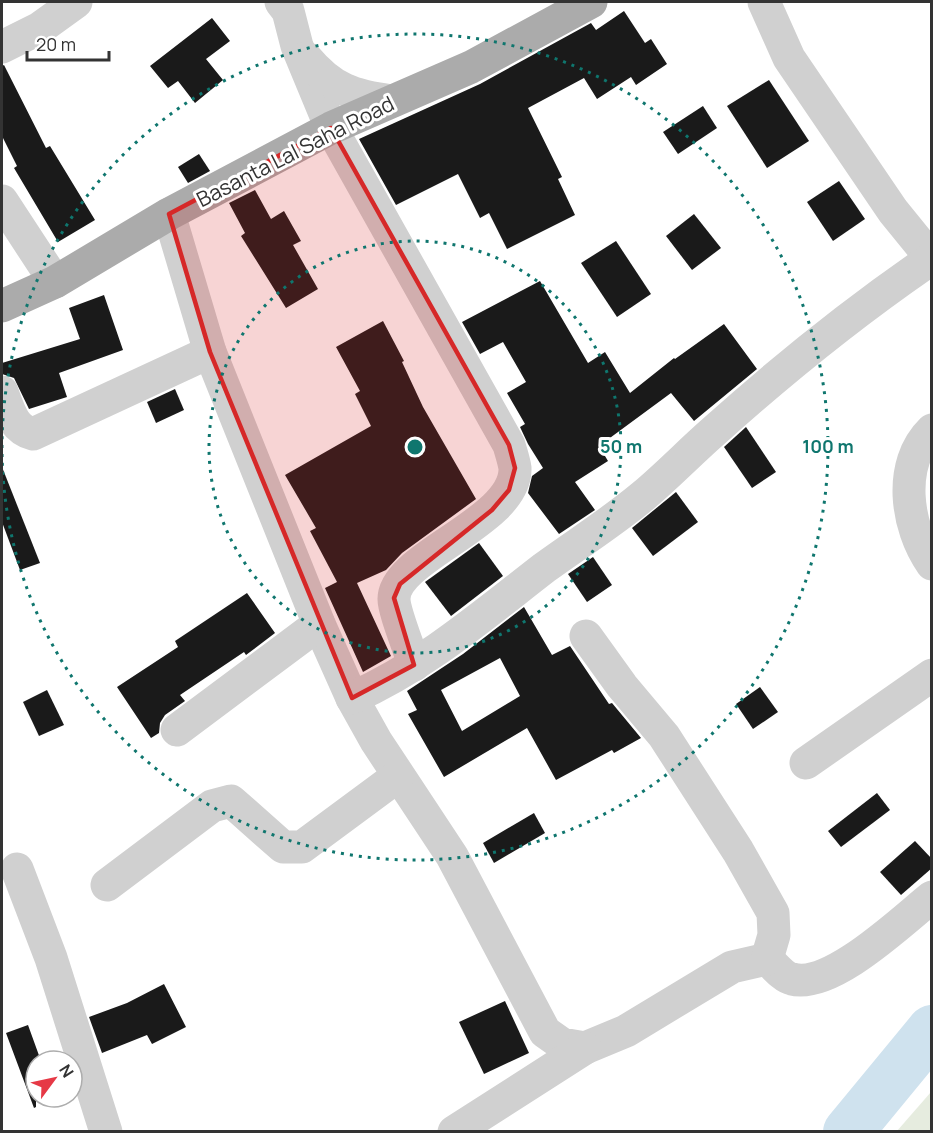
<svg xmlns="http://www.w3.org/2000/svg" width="933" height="1133" viewBox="0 0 933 1133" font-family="Manrope,sans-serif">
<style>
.green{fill:#e6ecdf}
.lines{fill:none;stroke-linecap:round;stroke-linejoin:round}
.river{stroke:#cfe2ee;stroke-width:50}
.building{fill:#1a1a1a;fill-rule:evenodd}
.minor{stroke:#d0d0d0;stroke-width:33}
.major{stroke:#ababab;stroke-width:33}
.marked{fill:#d62828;fill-opacity:0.2;stroke:#d62828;stroke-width:4.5;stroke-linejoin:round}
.ring{fill:none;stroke:#0f766e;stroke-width:3;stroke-dasharray:3 6}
.labels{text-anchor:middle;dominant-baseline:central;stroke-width:6;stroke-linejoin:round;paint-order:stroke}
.street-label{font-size:21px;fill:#333;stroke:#fff}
.centre{fill:#0f766e;stroke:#fff;stroke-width:3}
.ring-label{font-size:18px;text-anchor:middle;font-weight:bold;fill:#0f766e;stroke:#fff;stroke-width:6;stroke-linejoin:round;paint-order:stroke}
</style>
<rect width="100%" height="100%" fill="#fff"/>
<polygon class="green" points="931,1092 931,1131 897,1131"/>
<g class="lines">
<polyline class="river" points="848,1132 932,1030"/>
</g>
<g class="building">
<polygon points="624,11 645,43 651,39 667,64 636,85 631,77 597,99 584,78 528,108 562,177 558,179 575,215 507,249 489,213 480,218 458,174 396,205 359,139 480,84 591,23 596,30"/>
<polygon points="212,18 230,41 206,59 223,80 195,103 178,81 168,88 150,66"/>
<polygon points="4,65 46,148 50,146 95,220 58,242 14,168 17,166 2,136 2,66"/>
<polygon points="769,80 809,141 767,168 727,106"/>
<polygon points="703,106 717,128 678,154 663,132"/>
<polygon points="199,154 210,171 188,183 178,167"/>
<polygon points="839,181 865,219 833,241 807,202"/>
<polygon points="255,190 271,219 284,211 301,241 293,245 318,289 286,308 241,236 245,233 229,203"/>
<polygon points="694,214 721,248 692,270 666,236"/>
<polygon points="616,241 651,294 617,317 581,263"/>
<polygon points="540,281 588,363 605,352 630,393 674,358 675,359 724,324 757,369 694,421 671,393 599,446 608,461 575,482 595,510 559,534 528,493 532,476 543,468 528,444 520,427 525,424 507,393 526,382 503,342 480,354 462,322"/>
<polygon points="104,295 123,350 59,373 67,397 29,409 14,378 2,374 2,363 80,339 69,308"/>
<polygon points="383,321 404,361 402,362 423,407 476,499 402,553 386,570 357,583 391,656 363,672 325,588 337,582 310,531 316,528 285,475 371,426 355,394 360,391 336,347"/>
<polygon points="175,389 184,410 156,423 147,402"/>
<polygon points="746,427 776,472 752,488 724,447"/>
<polygon points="2,467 40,563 20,570 2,522"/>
<polygon points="676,492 698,522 653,556 632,528"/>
<polygon points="479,543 503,576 451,616 425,582"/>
<polygon points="593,557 612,585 587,602 568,574"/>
<polygon points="247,593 275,633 246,655 244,652 180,695 185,701 165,715 160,723 159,733 151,738 117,687 178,647 175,641"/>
<path d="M 524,607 L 552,655 L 570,646 L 609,704 L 612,703 L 641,738 L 614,753 L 612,750 L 556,780 L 527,728 L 444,777 L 408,714 L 417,710 L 407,691 L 463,654 ZM 500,658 L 520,696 L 462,731 L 441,690 Z"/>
<polygon points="760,687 778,712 753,729 736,704"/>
<polygon points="47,690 64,725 39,736 23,702"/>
<polygon points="877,793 890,810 841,847 828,831"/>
<polygon points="534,813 545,833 494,863 483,843"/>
<polygon points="915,841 932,859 932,868 901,895 880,872"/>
<polygon points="164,984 186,1027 152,1044 147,1035 102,1053 89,1017 127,1003"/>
<polygon points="505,1001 529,1053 484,1074 459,1022"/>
<polygon points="28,1025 41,1061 36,1061 36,1107 34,1108 6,1033"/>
</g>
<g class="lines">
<g class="minor">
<path d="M 281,2 L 288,11 L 297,46 L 331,128 L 509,445 C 511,452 514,461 515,468 C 517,522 394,556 394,599 C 394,612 410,650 414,665"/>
<polyline points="764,2 789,58 893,211 932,259"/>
<polyline points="2,47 40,28 76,2"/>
<path d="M 306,58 C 332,89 353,96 392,101"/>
<polyline points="2,201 55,282"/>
<path d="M 169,214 L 210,352 L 319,624 L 352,698 L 376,741 L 452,856 L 545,1032 L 562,1044 L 585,1048 L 626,1031 L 732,967 L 767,959 C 774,965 783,977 792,979 C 831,990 903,920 932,897"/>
<path d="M 2,392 C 9,410 13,429 33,434 L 210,352"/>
<path d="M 932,430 C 897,464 906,527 932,564"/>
<polyline points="586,636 622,686 664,736 738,851 773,913 774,935 767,959"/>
<path d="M 352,698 C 424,666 482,616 544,568 C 577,544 612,522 643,496 C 668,475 690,452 714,431 C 783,369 855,311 931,259"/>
<polyline points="177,730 319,624"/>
<polyline points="806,763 932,675"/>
<polyline points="17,869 51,958 106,1132"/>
<polyline points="107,885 212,806 231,801 283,847 302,847 398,776"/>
<polyline points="454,1132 585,1048"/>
</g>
<polyline class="major" points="2,306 55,282 169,214 331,128 471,67 591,2"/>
</g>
<path class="marked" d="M 331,128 L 509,445 L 515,468 L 509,490 L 492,510 L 400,584 L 394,598 L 414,665 L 352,698 L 210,352 L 169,214 Z"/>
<g class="ring">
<circle cx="415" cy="447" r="206"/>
<circle cx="415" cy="447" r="413"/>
</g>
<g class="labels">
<g class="street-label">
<text transform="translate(295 151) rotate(-27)">Basanta Lal Saha Road</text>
</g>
</g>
<circle cx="415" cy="447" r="9" class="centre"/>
<g class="ring-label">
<text x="621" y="453">50 m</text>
<text x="828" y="453">100 m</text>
</g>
<rect width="933" height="1133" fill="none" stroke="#333333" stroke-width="6"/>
<g transform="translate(54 1079) rotate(57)"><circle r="28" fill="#ffffff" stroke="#adadad" stroke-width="1.5"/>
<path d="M0-4.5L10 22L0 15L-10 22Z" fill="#e63946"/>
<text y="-9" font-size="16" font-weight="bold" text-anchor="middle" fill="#333333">N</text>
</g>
<path d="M27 51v9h82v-9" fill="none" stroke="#333333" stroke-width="3"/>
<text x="36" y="51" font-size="18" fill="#333333" stroke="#ffffff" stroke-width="4.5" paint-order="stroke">20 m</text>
</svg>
